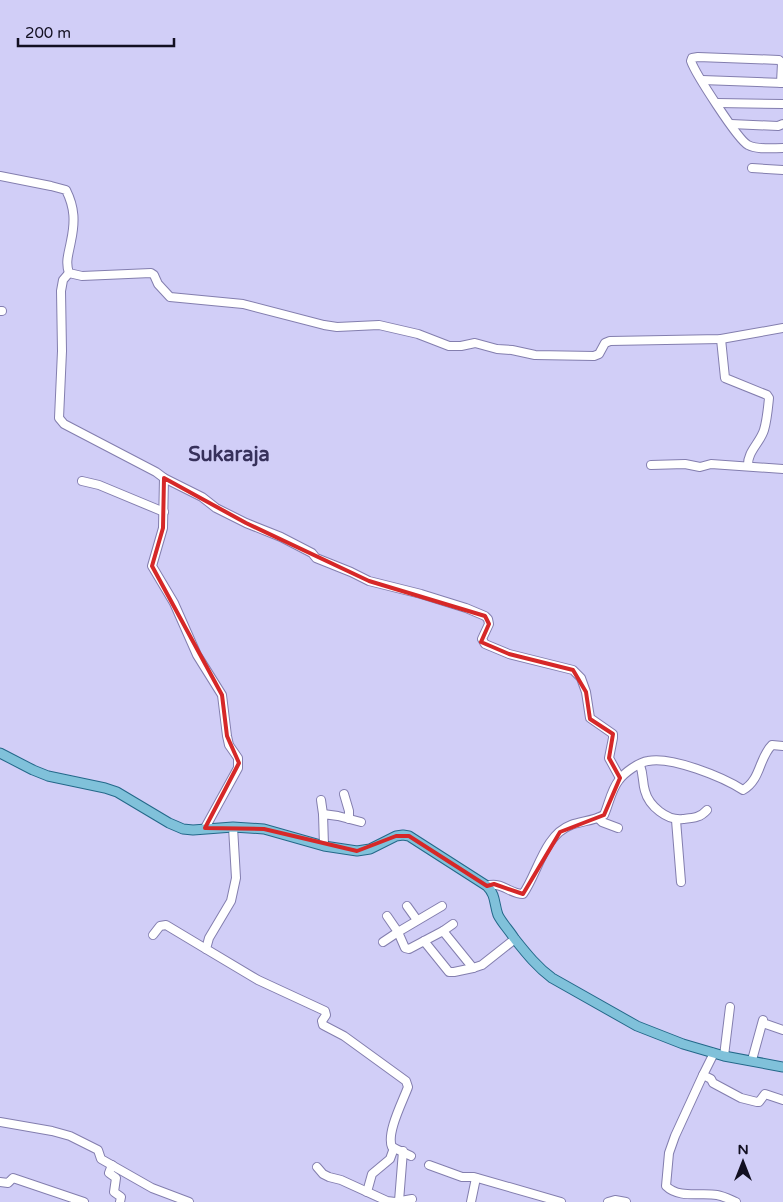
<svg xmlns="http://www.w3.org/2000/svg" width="783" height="1202" viewBox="0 0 783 1202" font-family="'Varela Round',sans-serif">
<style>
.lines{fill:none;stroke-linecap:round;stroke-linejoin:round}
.minor-casing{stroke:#837eae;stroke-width:10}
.major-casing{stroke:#236889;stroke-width:11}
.minor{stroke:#fff;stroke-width:8}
.major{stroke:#80c1da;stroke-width:9}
.marked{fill:none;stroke:#d62828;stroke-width:4;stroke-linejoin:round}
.labels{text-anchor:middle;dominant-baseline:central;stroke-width:4;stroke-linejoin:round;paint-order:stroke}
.quarter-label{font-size:20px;font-weight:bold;fill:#37315b;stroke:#d1cef7}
</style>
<rect width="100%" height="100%" fill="#d1cef7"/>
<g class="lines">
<defs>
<g id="minor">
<polyline points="702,80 783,83"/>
<path d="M 781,83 L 782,63 L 779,60 L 698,57 L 692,58 L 691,61 C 695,73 738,140 748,145 C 757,150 773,148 783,148"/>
<polyline points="717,103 783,104"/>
<polyline points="731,124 778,126 783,124"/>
<polyline points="752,168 783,170"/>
<path d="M 0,176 L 51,186 L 66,190 C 75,208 75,222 71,241 C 69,253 65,261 69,273 L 82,276 L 151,273 L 154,275 L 158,284 L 170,297 L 243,304 L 324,325 L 337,327 L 379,325 L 418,334 L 449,346 L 461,346 L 475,343 L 497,349 L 512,350 L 535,355 L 594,356 L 599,354 L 605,343 L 610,341 L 721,339 L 783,328"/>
<polyline points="69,273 63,280 61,291 62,351 59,418 64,424 156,472 164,478 163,528 152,566 174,603 197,655 222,695 227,736 229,745 238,758 238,768 205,828"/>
<polyline points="0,311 2,311"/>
<path d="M 721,339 L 725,378 L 767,395 L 769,398 C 768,408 767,420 764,430 C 760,443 747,452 748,466"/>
<polyline points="651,465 685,464 700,467 711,464 783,469"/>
<polyline points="164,478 202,497 216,508 246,523 281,537 312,553 316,558 351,572 369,581 421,594 466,608 485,616 488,619 489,624 482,639 485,644 509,654 573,670 581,678 586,692 590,718 613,734 613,738 609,758 620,778"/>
<polyline points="82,481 99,485 164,512"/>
<path d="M 640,765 C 644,776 642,781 645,791 C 649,806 667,821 683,819 C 693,818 700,818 707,810"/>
<polyline points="344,794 349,811 349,819"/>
<polyline points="321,800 323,814"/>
<polyline points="598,818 602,822 618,828"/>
<polyline points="676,820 681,882"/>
<path d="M 233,827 L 236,878 L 231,901 L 209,938 L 206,949 L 258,980 L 325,1011 L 326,1015 L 322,1021 L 323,1025 L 344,1036 L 406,1081 L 408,1087 C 403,1101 386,1133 392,1147 L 411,1156"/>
<polyline points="324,846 323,814 338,816 361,822"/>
<path d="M 487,886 C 501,881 510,894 523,894 C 538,873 544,835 571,825 C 582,821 593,821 604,815 C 609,804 611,790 619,780 C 624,773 639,762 648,761 C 671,756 723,777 743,790 C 761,780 759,757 772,745 L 783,746"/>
<polyline points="407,906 417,920"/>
<polyline points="442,906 398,932 405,948 409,949 443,931 473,968 482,965 515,939"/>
<polyline points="443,931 453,924"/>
<polyline points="153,935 160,926 166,925 206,949"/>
<polyline points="424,941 449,972 454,972 473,968"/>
<polyline points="383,942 398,932 387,916"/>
<polyline points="763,1023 783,1030"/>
<polyline points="714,1053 703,1075 711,1079 713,1083 741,1098 757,1102 759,1102 765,1094 783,1100"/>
<polyline points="724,1056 730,1007"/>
<polyline points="752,1060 763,1020"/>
<path d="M 703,1075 L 675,1136 L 669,1153 L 666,1186 C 679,1199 701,1192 717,1195 C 723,1196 729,1199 736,1202"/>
<polyline points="0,1122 52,1131 70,1136 98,1150 101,1159 152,1188 189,1202"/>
<polyline points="112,1165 109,1173 116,1178 114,1192 121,1197 120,1202"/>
<polyline points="429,1165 462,1177 474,1177 561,1202"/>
<polyline points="317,1167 323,1174 329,1177 341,1180 387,1201 395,1202 412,1199"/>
<polyline points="0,1182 8,1183 13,1178 84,1202"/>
<polyline points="367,1192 372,1174 390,1159 394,1148"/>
<polyline points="399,1201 403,1151"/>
<polyline points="471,1202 476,1178"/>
<polyline points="608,1202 615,1200 626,1202"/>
</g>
<path id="major" d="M 0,753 L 33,770 L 48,776 L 105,788 L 117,792 L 169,823 L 183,829 L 193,830 L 233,827 L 264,829 L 324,846 L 357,851 L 370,849 L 396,836 L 403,835 L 409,836 L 487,886 C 496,895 494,904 498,915 C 502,923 509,930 514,938 C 526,953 537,967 552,978 L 637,1026 L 683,1044 L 724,1056 L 783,1067"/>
</defs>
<use href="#minor" class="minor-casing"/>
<use href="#major" class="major-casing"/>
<use href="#minor" class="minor"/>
<use href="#major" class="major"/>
</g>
<path class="marked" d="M 164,478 L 246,523 L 369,581 L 485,616 L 489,624 L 481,642 L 509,654 L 573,670 L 586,692 L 590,719 L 613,734 L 609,758 L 620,778 L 604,815 L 560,832 L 523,894 L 494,884 L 487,886 L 409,836 L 396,836 L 357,851 L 264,829 L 205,828 L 239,763 L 227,736 L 222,695 L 152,566 L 163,528 Z"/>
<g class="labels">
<g class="quarter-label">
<text x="229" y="455">Sukaraja</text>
</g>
</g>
<g transform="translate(743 1162)" stroke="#d1cef7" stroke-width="4" paint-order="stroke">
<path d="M0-4L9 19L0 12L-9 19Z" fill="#120f21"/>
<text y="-8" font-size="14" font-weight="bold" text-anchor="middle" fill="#120f21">N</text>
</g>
<path d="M18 38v8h156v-8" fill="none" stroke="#120f21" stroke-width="2.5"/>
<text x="25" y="38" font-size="15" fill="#120f21" stroke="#d1cef7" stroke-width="4" paint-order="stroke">200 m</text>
</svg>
